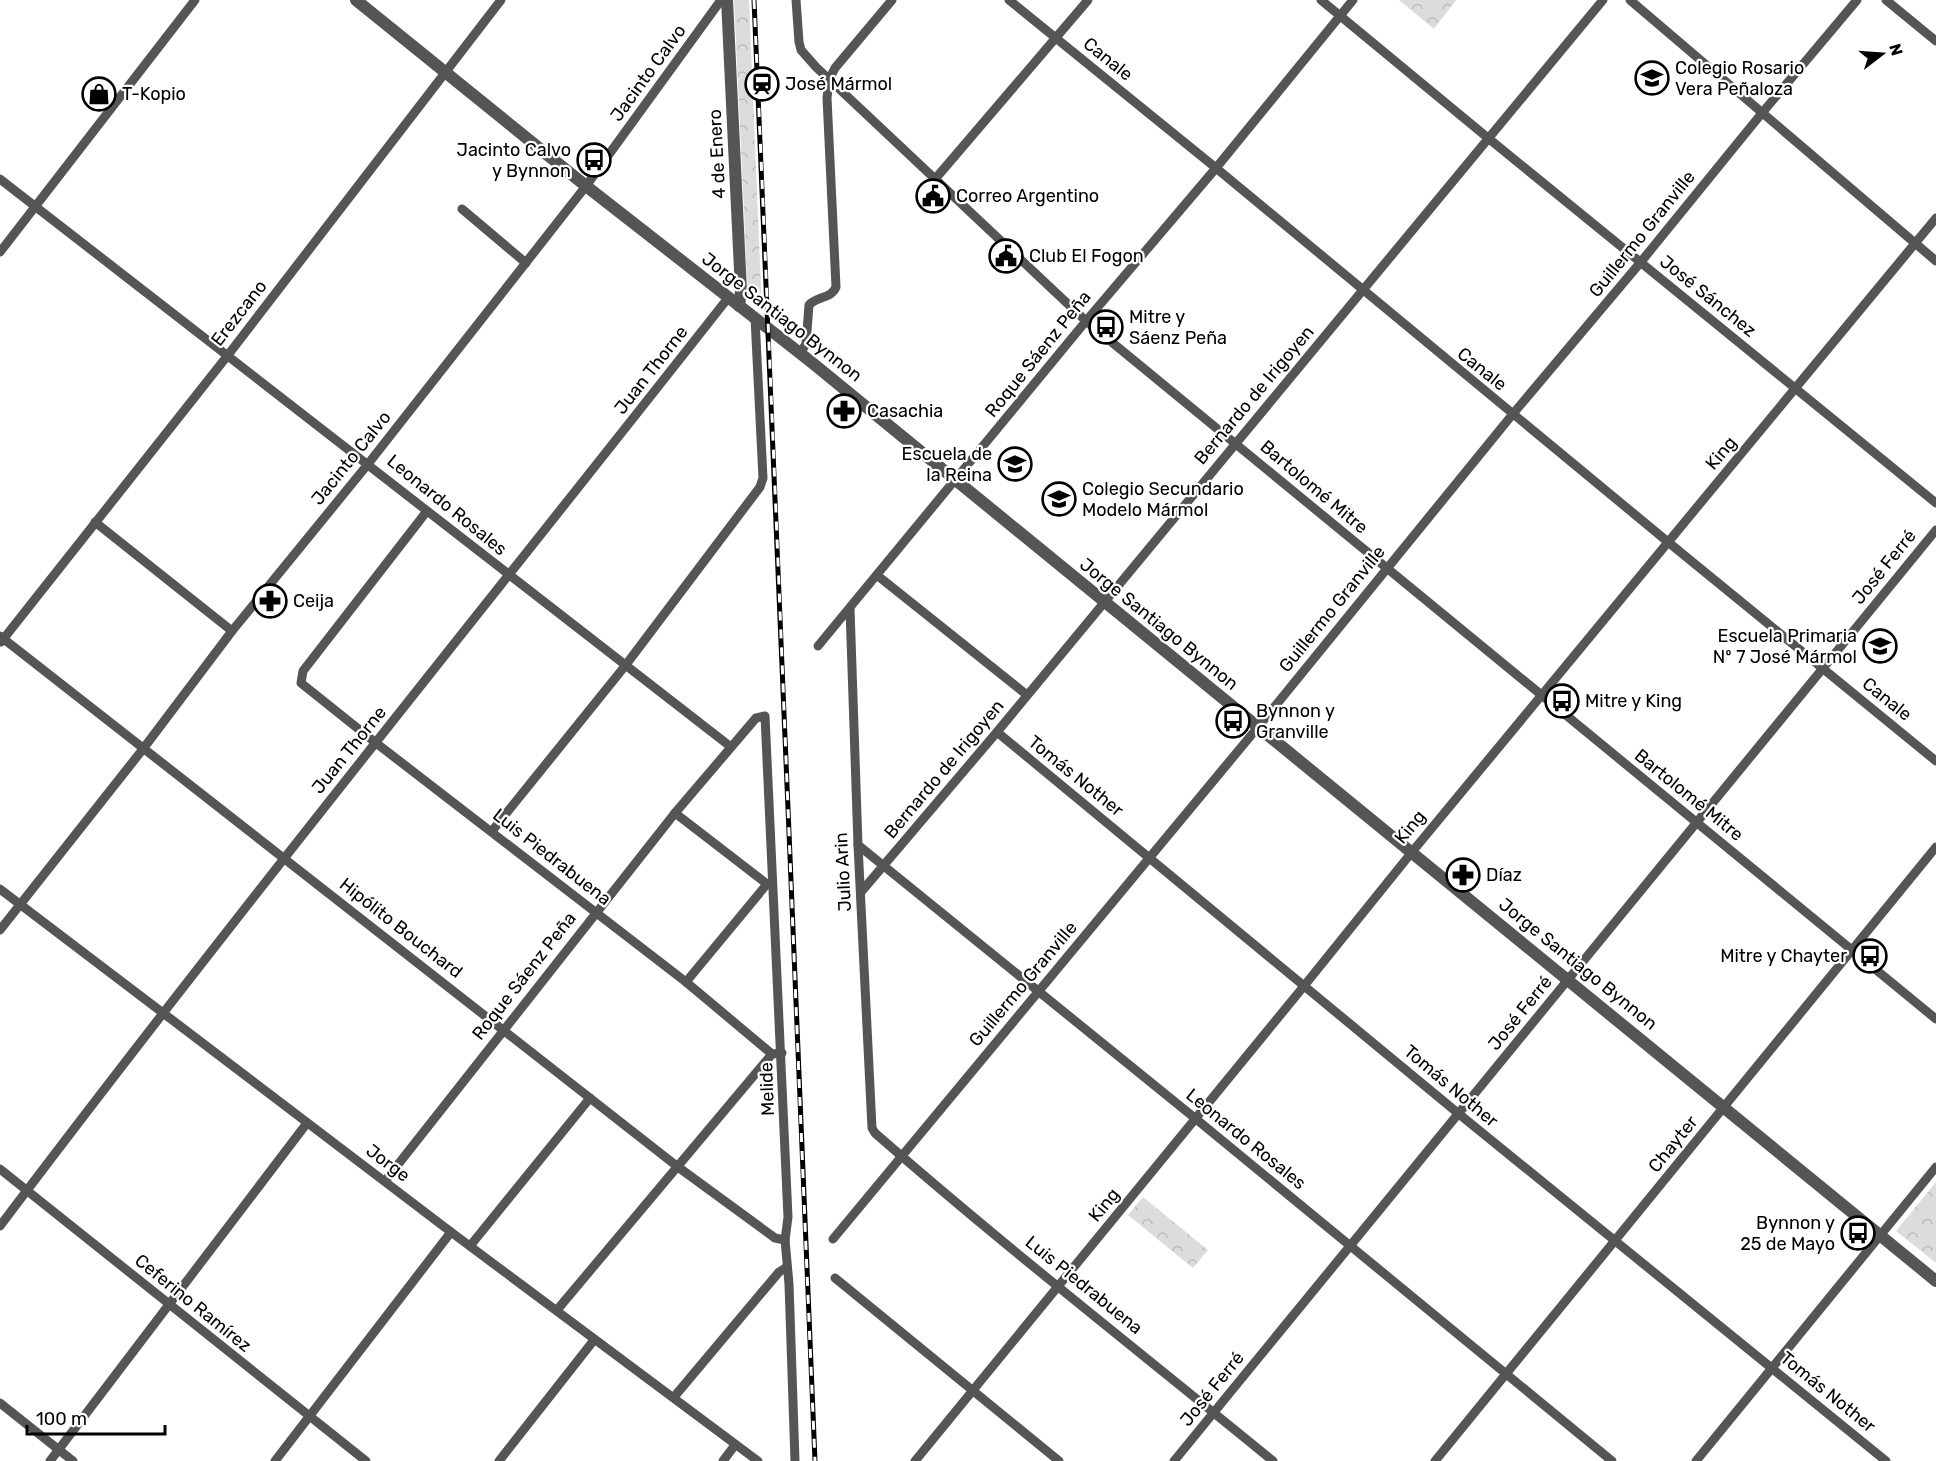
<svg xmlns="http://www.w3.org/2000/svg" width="1936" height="1461" viewBox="0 0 1936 1461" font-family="Rubik,sans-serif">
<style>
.park{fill:url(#park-crowns)}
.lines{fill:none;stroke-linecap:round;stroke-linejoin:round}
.minor{stroke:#555;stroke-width:9}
.tertiary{stroke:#555;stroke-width:12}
.rail-casing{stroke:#000;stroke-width:5}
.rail{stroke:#fff;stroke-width:3;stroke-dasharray:9;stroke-linecap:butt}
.labels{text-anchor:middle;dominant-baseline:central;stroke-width:4.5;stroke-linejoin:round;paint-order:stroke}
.street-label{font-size:18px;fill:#000;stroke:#fff}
.poi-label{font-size:18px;fill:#000;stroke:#fff;text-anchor:start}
</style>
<defs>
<pattern id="park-crowns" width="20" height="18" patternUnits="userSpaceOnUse" patternTransform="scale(1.5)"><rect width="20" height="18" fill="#dcdcdc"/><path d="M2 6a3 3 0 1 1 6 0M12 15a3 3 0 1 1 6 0" fill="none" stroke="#bbb"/></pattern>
</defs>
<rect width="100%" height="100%" fill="#fff"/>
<g class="park">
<polygon points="734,0 749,0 762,312 748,296"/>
<polygon points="1399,0 1456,0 1434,29"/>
<polygon points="1936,1182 1936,1263 1896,1231"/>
<polygon points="1143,1197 1208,1250 1193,1268 1128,1215"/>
</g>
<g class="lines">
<g class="minor">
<polyline points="796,0 799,42 801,50 816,67 1086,321 1936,1019"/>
<polyline points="1009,0 1216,168 1668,542 1936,761"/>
<polyline points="1321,0 1488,138 1936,503"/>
<polyline points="1630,0 1936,261"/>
<polyline points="1886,0 1936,41"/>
<polyline points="936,178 1088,0"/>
<polyline points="0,179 731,747"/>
<polyline points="462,209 526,263"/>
<polyline points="0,252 195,0"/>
<path d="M 800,353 L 806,344 L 809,305 C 817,296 831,299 836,287 L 827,98 L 829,80 L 835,68 L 892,0"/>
<polyline points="427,511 303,671 301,683 376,743 686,982 772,1054 782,1053"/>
<polyline points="95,522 232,631"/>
<polyline points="878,576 1027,695"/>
<path d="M 850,609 L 858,845 L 872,1128 L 875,1133 C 1004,1246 1140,1352 1273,1461"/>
<polyline points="0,636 678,1167 775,1238 785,1240"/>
<polyline points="1,642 228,355 501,0"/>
<polyline points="818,646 1086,321 1216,168 1353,0"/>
<polyline points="997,732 1459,1114 1886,1461"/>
<polyline points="675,813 767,884 771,885"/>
<polyline points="492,831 625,666 760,487 763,478 755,318"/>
<polyline points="858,845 1196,1119 1612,1461"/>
<polyline points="0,889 451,1232 758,1461"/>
<polyline points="861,892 997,732 1603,0"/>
<polyline points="0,930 143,749 232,631 368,464 586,186 721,0"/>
<polyline points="686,982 767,884"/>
<polyline points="0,1169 366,1461"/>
<polyline points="385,1181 675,813 756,718 765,716 788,1217 785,1240 789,1284 795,1461"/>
<path d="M 0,1226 C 237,912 485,607 728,298"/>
<polyline points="833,1239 1258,727 1512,415 1640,263 1762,113 1857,0"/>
<polyline points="470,1246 590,1098"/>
<polyline points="835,1278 1059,1461"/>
<polyline points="557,1310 772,1054"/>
<polyline points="674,1397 779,1272 787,1267"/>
<polyline points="0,1403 73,1461"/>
<polyline points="50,1461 307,1123"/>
<polyline points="275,1461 451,1232"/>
<polyline points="499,1461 594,1340"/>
<polyline points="723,1461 735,1445"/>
<polyline points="915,1461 1304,986 1412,852 1936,218"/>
<polyline points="1174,1461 1936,530"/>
<polyline points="1435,1461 1936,847"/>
<polyline points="1696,1461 1936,1167"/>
</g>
<g class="tertiary">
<polyline points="356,0 586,186 810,361 1936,1281"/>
<polyline points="727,0 741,291 739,306"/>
</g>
<defs>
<path id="rail" d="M 754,0 C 776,487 794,974 815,1461"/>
</defs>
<use href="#rail" class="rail-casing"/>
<use href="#rail" class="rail"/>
</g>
<defs>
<symbol id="school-ring" viewBox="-11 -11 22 22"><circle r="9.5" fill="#fff" stroke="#000" stroke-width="1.5"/><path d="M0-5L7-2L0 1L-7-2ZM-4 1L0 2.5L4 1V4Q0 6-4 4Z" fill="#000"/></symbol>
<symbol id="station-ring" viewBox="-11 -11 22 22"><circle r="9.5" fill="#fff" stroke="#000" stroke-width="1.5"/><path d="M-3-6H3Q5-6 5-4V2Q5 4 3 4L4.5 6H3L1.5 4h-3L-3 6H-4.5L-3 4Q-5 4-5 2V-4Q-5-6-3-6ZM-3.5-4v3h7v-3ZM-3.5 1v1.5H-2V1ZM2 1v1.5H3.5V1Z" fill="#000"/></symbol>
<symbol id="shop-ring" viewBox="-11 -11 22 22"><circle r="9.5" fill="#fff" stroke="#000" stroke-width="1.5"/><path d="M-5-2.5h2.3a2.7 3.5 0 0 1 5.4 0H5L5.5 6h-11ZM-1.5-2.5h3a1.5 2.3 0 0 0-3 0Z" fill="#000"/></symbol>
<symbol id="bus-ring" viewBox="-11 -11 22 22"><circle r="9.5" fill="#fff" stroke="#000" stroke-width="1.5"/><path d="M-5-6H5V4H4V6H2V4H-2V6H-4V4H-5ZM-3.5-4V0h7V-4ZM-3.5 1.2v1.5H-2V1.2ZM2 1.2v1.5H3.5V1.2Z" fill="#000"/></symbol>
<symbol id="civic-ring" viewBox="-11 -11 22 22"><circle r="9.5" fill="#fff" stroke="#000" stroke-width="1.5"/><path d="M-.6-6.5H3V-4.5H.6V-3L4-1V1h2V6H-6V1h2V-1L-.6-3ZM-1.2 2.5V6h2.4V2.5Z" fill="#000"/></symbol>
<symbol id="pharmacy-ring" viewBox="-11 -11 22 22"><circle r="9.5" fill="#fff" stroke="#000" stroke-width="1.5"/><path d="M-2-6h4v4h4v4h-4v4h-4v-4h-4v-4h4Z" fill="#000"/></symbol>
</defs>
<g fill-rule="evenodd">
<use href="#school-ring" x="1633" y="59" width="38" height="38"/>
<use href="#station-ring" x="743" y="65" width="38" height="38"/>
<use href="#shop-ring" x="80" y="75" width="38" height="38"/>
<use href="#bus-ring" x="575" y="141" width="38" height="38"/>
<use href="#civic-ring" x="914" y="177" width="38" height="38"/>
<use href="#civic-ring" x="987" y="237" width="38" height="38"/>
<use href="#bus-ring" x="1087" y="308" width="38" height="38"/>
<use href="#pharmacy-ring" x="825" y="392" width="38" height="38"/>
<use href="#school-ring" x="996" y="445" width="38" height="38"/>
<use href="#school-ring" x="1040" y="480" width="38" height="38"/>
<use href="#pharmacy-ring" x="251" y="582" width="38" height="38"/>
<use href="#school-ring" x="1861" y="627" width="38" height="38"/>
<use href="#bus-ring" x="1543" y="682" width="38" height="38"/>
<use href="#bus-ring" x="1214" y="702" width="38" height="38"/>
<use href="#pharmacy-ring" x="1444" y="856" width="38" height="38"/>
<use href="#bus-ring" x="1851" y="937" width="38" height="38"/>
<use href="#bus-ring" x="1839" y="1214" width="38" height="38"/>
</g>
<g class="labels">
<g class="street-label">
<text transform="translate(1108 59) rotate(39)">Canale</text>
<text transform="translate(648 73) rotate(-54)">Jacinto Calvo</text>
<text transform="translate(717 154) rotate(-93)">4 de Enero</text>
<text transform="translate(1642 234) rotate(-51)">Guillermo Granville</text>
<text transform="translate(1708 296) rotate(39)">José Sánchez</text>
<text transform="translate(239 313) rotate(-52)">Erezcano</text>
<text transform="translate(782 317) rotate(38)">Jorge Santiago Bynnon</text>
<text transform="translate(1038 354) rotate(-51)">Roque Sáenz Peña</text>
<text transform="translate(1482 369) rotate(39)">Canale</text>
<text transform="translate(651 370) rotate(-52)">Juan Thorne</text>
<text transform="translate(1254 395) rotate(-50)">Bernardo de Irigoyen</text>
<text transform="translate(1721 453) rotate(-50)">King</text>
<text transform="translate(351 458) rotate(-51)">Jacinto Calvo</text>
<text transform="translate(1314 487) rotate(40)">Bartolomé Mitre</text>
<text transform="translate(447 505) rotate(39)">Leonardo Rosales</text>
<text transform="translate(1884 567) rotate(-51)">José Ferré</text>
<text transform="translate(1332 609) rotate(-51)">Guillermo Granville</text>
<text transform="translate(1159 624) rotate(39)">Jorge Santiago Bynnon</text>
<text transform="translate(1887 699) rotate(39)">Canale</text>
<text transform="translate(349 750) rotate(-51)">Juan Thorne</text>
<text transform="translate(944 769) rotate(-50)">Bernardo de Irigoyen</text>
<text transform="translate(1076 776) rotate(39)">Tomás Nother</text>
<text transform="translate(1689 795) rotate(39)">Bartolomé Mitre</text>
<text transform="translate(1410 827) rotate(-51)">King</text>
<text transform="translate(552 857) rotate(38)">Luis Piedrabuena</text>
<text transform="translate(843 872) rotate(-93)">Julio Arin</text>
<text transform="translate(401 928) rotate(38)">Hipólito Bouchard</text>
<text transform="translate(1578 964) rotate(39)">Jorge Santiago Bynnon</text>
<text transform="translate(524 976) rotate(-52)">Roque Sáenz Peña</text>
<text transform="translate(1023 984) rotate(-50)">Guillermo Granville</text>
<text transform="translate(1520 1013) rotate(-51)">José Ferré</text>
<text transform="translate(1451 1086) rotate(40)">Tomás Nother</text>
<text transform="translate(767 1089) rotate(-92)">Melide</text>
<text transform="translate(1246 1139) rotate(39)">Leonardo Rosales</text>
<text transform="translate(1673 1144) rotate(-51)">Chayter</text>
<text transform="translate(388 1163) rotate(37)">Jorge</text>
<text transform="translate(1104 1205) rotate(-51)">King</text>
<text transform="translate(1084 1285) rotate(39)">Luis Piedrabuena</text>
<text transform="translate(193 1303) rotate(39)">Ceferino Ramírez</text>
<text transform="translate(1212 1389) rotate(-51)">José Ferré</text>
<text transform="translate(1828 1392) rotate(39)">Tomás Nother</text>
</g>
<g class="poi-label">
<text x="1675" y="68">Colegio Rosario<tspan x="1675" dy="21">Vera Peñaloza</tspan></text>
<text x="785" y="84">José Mármol</text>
<text x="122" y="94">T-Kopio</text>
<text x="571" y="150" text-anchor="end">Jacinto Calvo<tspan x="571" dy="21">y Bynnon</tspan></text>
<text x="956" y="196">Correo Argentino</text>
<text x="1029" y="256">Club El Fogon</text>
<text x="1129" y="317">Mitre y<tspan x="1129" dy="21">Sáenz Peña</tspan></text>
<text x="867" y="411">Casachia</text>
<text x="992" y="454" text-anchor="end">Escuela de<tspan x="992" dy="21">la Reina</tspan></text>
<text x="1082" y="489">Colegio Secundario<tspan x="1082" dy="21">Modelo Mármol</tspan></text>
<text x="293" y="601">Ceija</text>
<text x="1857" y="636" text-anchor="end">Escuela Primaria<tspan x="1857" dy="21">Nº 7 José Mármol</tspan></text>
<text x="1585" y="701">Mitre y King</text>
<text x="1256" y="711">Bynnon y<tspan x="1256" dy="21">Granville</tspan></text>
<text x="1486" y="875">Díaz</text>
<text x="1847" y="956" text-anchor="end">Mitre y Chayter</text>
<text x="1835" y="1223" text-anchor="end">Bynnon y<tspan x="1835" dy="21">25 de Mayo</tspan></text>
</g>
</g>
<g transform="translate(1882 54) rotate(73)" stroke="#ffffff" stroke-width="4.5" paint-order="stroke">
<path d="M0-4.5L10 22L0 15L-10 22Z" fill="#000000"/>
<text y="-9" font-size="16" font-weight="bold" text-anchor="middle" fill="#000000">N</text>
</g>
<path d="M27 1425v9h138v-9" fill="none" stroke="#000000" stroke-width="3"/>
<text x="36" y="1425" font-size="18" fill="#000000" stroke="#ffffff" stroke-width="4.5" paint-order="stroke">100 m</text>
</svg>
